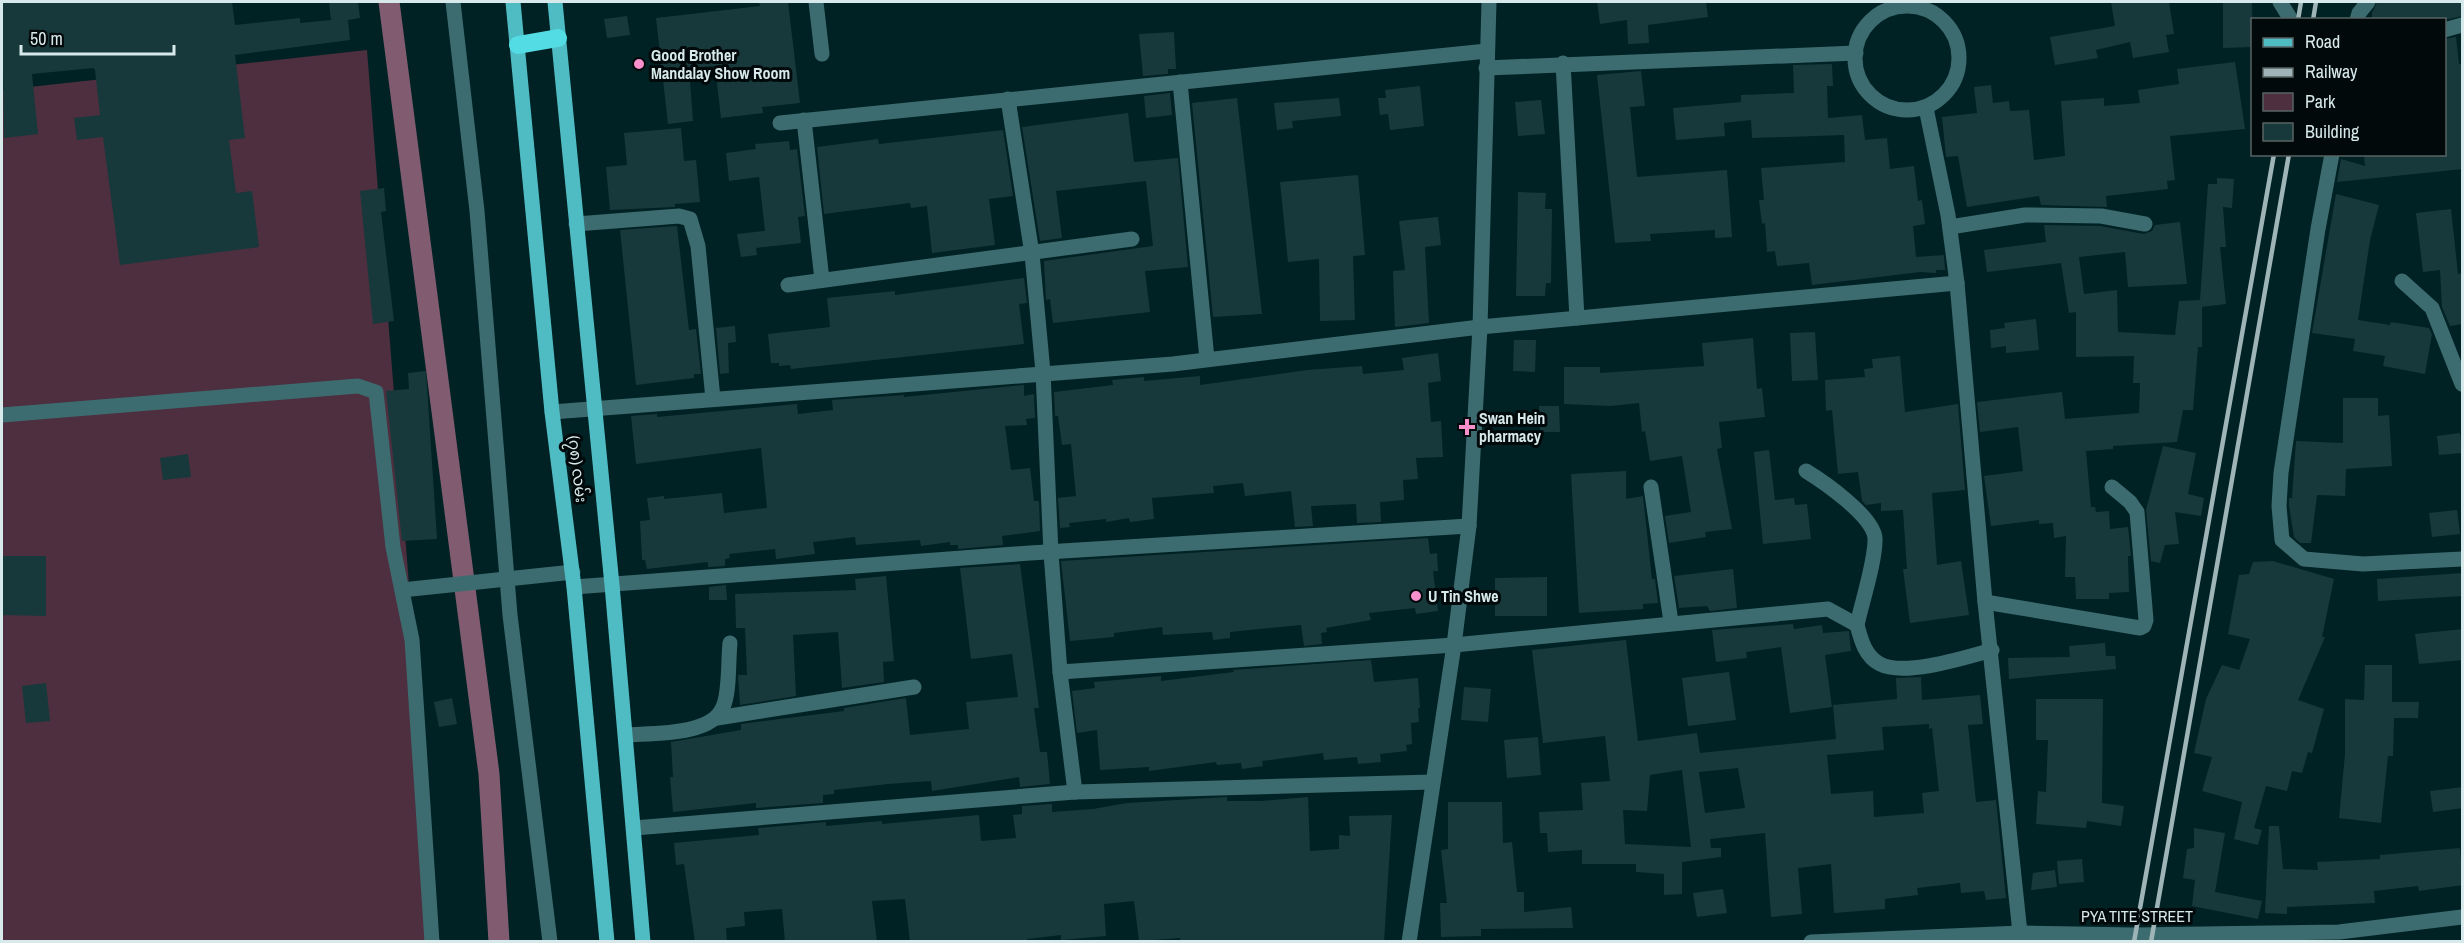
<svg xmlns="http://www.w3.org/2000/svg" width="2464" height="943" viewBox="0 0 2464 943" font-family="'Archivo Narrow','Noto Sans Myanmar',sans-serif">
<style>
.green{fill:#4d2f3f}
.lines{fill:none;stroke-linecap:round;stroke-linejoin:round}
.canal{stroke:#815c70;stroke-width:21}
.building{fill:#18393b;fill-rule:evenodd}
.minor{stroke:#3c6c6f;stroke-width:15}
.major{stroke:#4fbcc3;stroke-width:15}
.highway{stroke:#54dce5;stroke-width:18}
.rail{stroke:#9eb4b6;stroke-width:4.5}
.poi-dot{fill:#f890cc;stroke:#01090a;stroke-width:2}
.labels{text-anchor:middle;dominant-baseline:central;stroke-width:6;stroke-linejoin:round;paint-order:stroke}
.poi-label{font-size:16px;font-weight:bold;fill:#d7e9ea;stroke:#01090a;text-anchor:start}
.street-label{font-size:16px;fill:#d7e9ea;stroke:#01090a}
</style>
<rect width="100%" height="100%" fill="#012224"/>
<polygon class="green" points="367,50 437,941 2,941 2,90"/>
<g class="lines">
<polyline class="canal" points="389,2 489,774 499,942"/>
</g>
<g class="building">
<polygon points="2,2 232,2 235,25 300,18 300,23 331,20 329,2 358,2 360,18 348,20 350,40 235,55 245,138 229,140 236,193 252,191 259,247 120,265 103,137 77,140 74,118 100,115 95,70 93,68 32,74 38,134 4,138"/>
<polygon points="759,2 788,2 800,103 762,107 763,113 721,118 715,66 689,68 693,121 668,124 656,18 760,6"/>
<polygon points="1597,2 1706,2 1708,17 1648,25 1649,43 1628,44 1627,20 1600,24"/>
<polygon points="2111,2 2169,2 2174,34 2166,35 2169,52 2133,58 2130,42 2096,50 2098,58 2055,65 2050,37 2115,26"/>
<polygon points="2223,2 2252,2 2253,47 2223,48"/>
<polygon points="2377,2 2461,2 2462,16 2445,20 2372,20 2372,13"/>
<polygon points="627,16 630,35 607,38 604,19"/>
<polygon points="1174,32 1176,69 1168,69 1168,74 1143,76 1139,34"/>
<polygon points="2456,37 2459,64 2463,64 2463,169 2337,182 2341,159 2365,166 2364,154 2445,154 2445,39"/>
<polygon points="2235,62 2245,129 2170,136 2175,180 2167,181 2168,189 2106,196 2107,207 2041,205 2039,196 1967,207 1958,156 1946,157 1942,117 1977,113 1974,87 1991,85 1993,103 2009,101 2010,111 2029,110 2034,160 2065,156 2061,101 2104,98 2104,106 2140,103 2138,90 2179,84 2177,69"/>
<polygon points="1832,64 1833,86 1827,86 1828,118 1862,115 1865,140 1887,138 1890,169 1914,166 1918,201 1922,200 1925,224 1913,226 1916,257 1944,255 1945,270 1936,270 1936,273 1920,272 1812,285 1809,263 1777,266 1775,251 1767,252 1765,223 1762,224 1759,200 1764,200 1761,168 1845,162 1844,135 1752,138 1751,120 1724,123 1725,136 1676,140 1673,108 1741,102 1741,95 1794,93 1793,65"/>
<polygon points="1641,71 1645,106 1630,107 1637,177 1727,170 1732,237 1715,238 1715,230 1650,234 1651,241 1615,243 1597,75"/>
<polygon points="1420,86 1424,126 1390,130 1388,114 1380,115 1378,98 1386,98 1385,90"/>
<polygon points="1170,93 1172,115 1146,118 1144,96"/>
<polygon points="1237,98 1262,314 1213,317 1192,103"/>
<polygon points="1339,98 1341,116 1292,121 1293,128 1277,130 1274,103"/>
<polygon points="1541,100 1545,134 1518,136 1515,102"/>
<polygon points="1128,113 1134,162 1178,158 1188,267 1145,271 1150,312 1053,323 1050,299 1046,300 1044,261 1153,246 1146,181 1056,191 1062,238 1040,241 1022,127"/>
<polygon points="681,128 684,161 696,160 700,202 675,204 675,207 610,210 606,167 627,165 624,133"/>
<polygon points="1003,130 1013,196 989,199 995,245 932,253 927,206 911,208 910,203 824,214 817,147 878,139 879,144"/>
<polygon points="789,141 790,150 797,149 805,216 798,217 801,243 756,248 757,255 741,257 737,234 765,231 759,177 729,181 726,153 756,149 755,144"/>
<polygon points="1358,175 1365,255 1353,256 1355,320 1320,321 1319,259 1288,262 1280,182"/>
<polygon points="2217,178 2234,179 2232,208 2223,207 2226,247 2220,247 2226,304 2202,307 2202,347 2198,347 2193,410 2183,410 2177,442 2113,446 2113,449 2086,451 2091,507 2095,507 2096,512 2109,511 2110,529 2128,527 2131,556 2128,556 2129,592 2109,593 2109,599 2076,599 2075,577 2065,577 2066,536 2054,538 2053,523 2039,524 2039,520 1991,526 1984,476 2023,471 2018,427 1980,432 1977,402 2062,392 2065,419 2139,413 2140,383 2133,383 2134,356 2076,357 2076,312 2069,313 2061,263 1987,272 1984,250 2046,242 2044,225 2100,226 2144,234 2152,231 2155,225 2180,222 2187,284 2128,287 2125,252 2079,257 2084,294 2117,290 2118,332 2175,335 2179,301 2200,300 2208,184 2217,184"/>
<polygon points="384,188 386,211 381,212 394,321 373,324 360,191"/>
<polygon points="1518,192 1546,193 1545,209 1552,209 1551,283 1546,283 1545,296 1516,296"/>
<polygon points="2336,194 2379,205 2370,240 2358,320 2390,325 2391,322 2429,328 2432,334 2425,374 2383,366 2385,356 2353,351 2355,339 2312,333"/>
<polygon points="2451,209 2458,274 2463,273 2463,324 2450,326 2442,307 2440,270 2423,272 2416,213"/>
<polygon points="1438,217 1441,245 1425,247 1429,323 1395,327 1393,271 1405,270 1399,221"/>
<polygon points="677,226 689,330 696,329 701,374 694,374 694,378 636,385 620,230"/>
<polygon points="1024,278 1027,303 1019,304 1024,344 791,369 790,365 779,366 779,363 771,363 768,334 830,327 827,298 895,291 895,295"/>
<polygon points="2036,319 2039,350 2006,353 2006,346 1991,348 1990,330 2005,328 2004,323"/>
<polygon points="735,326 736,342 728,343 729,373 720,374 716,328"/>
<polygon points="1815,332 1818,380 1792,381 1790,333"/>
<polygon points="1753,338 1757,389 1762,388 1765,417 1719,422 1722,448 1717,449 1732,529 1705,532 1706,537 1669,543 1665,516 1691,512 1682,456 1650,461 1645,431 1642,432 1639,403 1611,406 1564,404 1564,367 1600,367 1600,373 1704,366 1702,343"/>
<polygon points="1514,340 1536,340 1535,372 1513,371"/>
<polygon points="1438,353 1441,381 1428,383 1431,422 1441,421 1443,457 1416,458 1418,479 1403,480 1404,500 1380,502 1381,522 1357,523 1356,504 1311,506 1313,526 1295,527 1291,491 1245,496 1243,483 1213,486 1214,493 1152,498 1154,519 1130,522 1129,518 1106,522 1106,519 1069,523 1070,527 1060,528 1058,498 1076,496 1071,444 1062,445 1058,416 1055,416 1054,392 1113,385 1112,380 1144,377 1144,381 1200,376 1200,385 1307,370 1362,366 1363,374 1404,370 1402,358"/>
<polygon points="1900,356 1905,412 1958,404 1965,490 1932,493 1937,565 1961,561 1969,615 1910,623 1903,569 1907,569 1903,510 1881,511 1881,503 1866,505 1862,501 1858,472 1838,474 1832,410 1826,411 1825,380 1865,377 1864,369 1873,368 1872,359"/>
<polygon points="426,371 437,539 402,541 386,391 409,389 408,373"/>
<polygon points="1024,385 1024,396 1034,394 1035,418 1026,419 1027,425 1005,426 1011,470 1030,468 1034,501 1039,501 1040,531 1002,536 1003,545 958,549 958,545 950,545 950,542 921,546 920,540 856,545 855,537 813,542 815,554 776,559 775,549 729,554 730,558 725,559 725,566 708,567 708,562 647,569 645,560 642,560 640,521 650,520 647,498 664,496 664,499 722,493 724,513 767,508 761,448 636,464 631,416 657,414 657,417 797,404 798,414 833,410 832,400 904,395 904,397"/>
<polygon points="2343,398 2378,398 2378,416 2389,415 2392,466 2346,469 2345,496 2317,495 2311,543 2300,543 2294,537 2289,506 2289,498 2292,498 2296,441 2343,443"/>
<polygon points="1539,406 1559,406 1560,432 1540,432"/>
<polygon points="2460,433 2462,453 2439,455 2437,436"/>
<polygon points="2163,446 2196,453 2188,494 2204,498 2201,516 2175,512 2179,544 2165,545 2160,563 2151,561 2146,510"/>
<polygon points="1769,450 1775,500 1794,498 1795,505 1807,504 1811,539 1763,544 1754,452"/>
<polygon points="188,454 191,477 163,480 160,458"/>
<polygon points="1626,471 1626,499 1643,496 1652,579 1655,579 1658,603 1643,604 1643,609 1579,613 1571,474"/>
<polygon points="2457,510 2460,534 2432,537 2429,513"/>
<polygon points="1428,538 1430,554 1437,553 1438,571 1433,571 1438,611 1416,614 1415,608 1369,613 1371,620 1326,628 1327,632 1321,633 1322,644 1304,646 1301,625 1230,632 1230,638 1213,640 1212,632 1163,635 1162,627 1114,633 1114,637 1070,641 1061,561"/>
<polygon points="2,556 46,556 46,616 2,615"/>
<polygon points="2273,561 2334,579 2322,637 2325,637 2298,700 2324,709 2312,753 2308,752 2302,773 2292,771 2287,791 2266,786 2254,828 2262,830 2258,845 2234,839 2242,802 2202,791 2212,757 2194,753 2206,699 2222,665 2239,670 2250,639 2228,634 2239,575 2249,574 2253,562"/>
<polygon points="1020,564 1039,708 1034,708 1040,752 1047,752 1050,784 1020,787 1019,777 932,791 931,781 888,784 834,790 834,794 823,795 823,803 756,808 756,803 673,812 670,777 673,777 671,742 741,730 741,724 844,711 844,708 906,698 910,735 969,729 966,702 1018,697 1012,654 971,659 960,568"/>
<polygon points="1733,569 1737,608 1710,611 1707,606 1679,608 1674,576"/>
<polygon points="2463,573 2463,596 2378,601 2377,579"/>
<polygon points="886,576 894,661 883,662 884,682 842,688 838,632 793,635 796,696 740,705 738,675 747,675 745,628 736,628 735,594 856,590 855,579"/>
<polygon points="1547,577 1547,616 1495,616 1495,578"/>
<polygon points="726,585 727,600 709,600 709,587"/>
<polygon points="1793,624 1794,629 1822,625 1823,633 1849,631 1851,651 1825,655 1832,707 1790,713 1781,647 1746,652 1747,658 1716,662 1712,630"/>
<polygon points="2463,629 2463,660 2419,664 2415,634"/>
<path d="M 1626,640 L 1638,741 L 1697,733 L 1700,753 L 1836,739 L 1833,705 L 1897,699 L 1896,678 L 1921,677 L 1922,700 L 1980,695 L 1983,724 L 1968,725 L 1976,802 L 1996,800 L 2006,898 L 1986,900 L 1984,891 L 1961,893 L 1960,883 L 1917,888 L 1918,895 L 1885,899 L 1885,909 L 1834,913 L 1831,864 L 1798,868 L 1802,914 L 1771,917 L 1765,833 L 1710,839 L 1711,848 L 1721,848 L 1721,857 L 1682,862 L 1682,894 L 1664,895 L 1664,874 L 1636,872 L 1636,864 L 1582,864 L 1582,850 L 1548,852 L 1547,833 L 1540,833 L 1539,812 L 1583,810 L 1581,783 L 1610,781 L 1605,736 L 1543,743 L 1532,650 ZM 1929,724 L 1929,729 L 1932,728 L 1939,791 L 1922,793 L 1924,813 L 1874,817 L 1873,791 L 1831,794 L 1827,755 L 1884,750 L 1882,727 ZM 1738,768 L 1745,808 L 1705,813 L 1699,772 ZM 1682,770 L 1691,847 L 1625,844 L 1623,810 L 1647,811 L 1650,775 Z"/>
<polygon points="2105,643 2106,656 2115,656 2116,669 2009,679 2008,658 2070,657 2069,646"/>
<polygon points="1371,660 1374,682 1418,678 1420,708 1418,708 1419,722 1411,723 1412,744 1406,745 1407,751 1380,754 1381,762 1358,764 1357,757 1324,760 1323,753 1262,761 1263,766 1242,769 1241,763 1217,765 1216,762 1149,771 1149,767 1100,770 1097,730 1077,733 1072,691 1095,688 1094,682 1161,676 1161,681 1234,672 1233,670"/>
<polygon points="2365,665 2392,665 2392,702 2419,702 2418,718 2394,718 2393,756 2388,756 2381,823 2339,818 2345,754 2345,699 2364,700"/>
<polygon points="1729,672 1736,720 1688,726 1682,678"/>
<polygon points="46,683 50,721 26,723 22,686"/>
<polygon points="1464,687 1491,689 1488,722 1461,720"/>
<polygon points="452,698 457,724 439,727 434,702"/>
<polygon points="2036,699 2103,699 2102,803 2124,806 2121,826 2087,821 2086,828 2036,824 2038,791 2046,792 2048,740 2036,740"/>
<polygon points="1538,737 1541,775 1507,778 1504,740"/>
<polygon points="2463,787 2463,808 2433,812 2430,791"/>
<polygon points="1227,797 1227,801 1261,801 1308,797 1310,851 1339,849 1339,835 1350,836 1349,816 1392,815 1384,942 1181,942 1180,938 1139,941 1134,901 1104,904 1106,936 1061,940 1061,935 1027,939 1028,942 910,942 905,899 872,901 877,942 785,942 782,909 744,912 745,926 726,928 727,942 695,942 684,864 676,865 674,843 759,835 758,828 826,822 826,826 882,821 882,824 979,815 981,841 1016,838 1013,815 1022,814 1022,806 1052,804 1052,812 1093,809 1127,803"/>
<polygon points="1448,802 1502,802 1503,843 1512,842 1517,892 1524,892 1524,912 1571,907 1573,928 1481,929 1481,936 1441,937 1440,903 1447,903 1441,850 1448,849"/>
<polygon points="2269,826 2279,826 2283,869 2318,870 2317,862 2380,859 2380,855 2460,848 2463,885 2419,891 2418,886 2374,891 2375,903 2287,907 2287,914 2265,913"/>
<polygon points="2194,828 2225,833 2215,892 2262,901 2258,919 2192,906 2195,880 2183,878 2187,849 2194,848"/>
<polygon points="2082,859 2084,882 2059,884 2057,861"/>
<polygon points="2055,870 2057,887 2031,890 2033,873"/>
<polygon points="1723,889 1727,913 1697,917 1693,893"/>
</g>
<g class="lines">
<g class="minor">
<polyline points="453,2 477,211 510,615 550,942"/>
<polyline points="816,2 822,54"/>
<polyline points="2280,2 2290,18"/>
<circle cx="1907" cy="58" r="52"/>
<polyline points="2357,20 2359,13 2368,2"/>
<polyline points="2444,30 2462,25"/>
<polyline points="1563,63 1577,318"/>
<polyline points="1486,68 1856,53"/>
<polyline points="1180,82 1207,359"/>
<polyline points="1008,99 1032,254 1043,372 1051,553 1060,672 1075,792"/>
<polyline points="1926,108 1948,215 1957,283 1985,602 2020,933"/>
<polyline points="804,120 822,280"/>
<polyline points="780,123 1487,51"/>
<polyline points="2332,154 2318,229 2281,473 2279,506 2282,540 2304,559 2363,564 2462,559"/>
<polyline points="576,224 679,216 690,219 698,246 713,399"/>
<polyline points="1950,227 2025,215 2101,216 2145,224"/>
<polyline points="2402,281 2432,308 2462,384"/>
<polyline points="788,285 1132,239"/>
<polyline points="552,412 1173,364 1480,327 1957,283"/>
<polyline points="2,415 358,386 376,392 393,547 412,640 432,942"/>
<path d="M 1806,471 C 1824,482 1873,516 1875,538 C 1876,559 1862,602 1857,625"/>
<polyline points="1651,487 1671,622"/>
<polyline points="574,587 1030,553 1469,526"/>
<polyline points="402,590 573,572"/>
<polyline points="1985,602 2140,628 2144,626 2146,620 2137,512 2130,502 2112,487"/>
<path d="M 1060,672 L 1454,645 L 1828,609 L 1857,625 C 1861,640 1865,656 1880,664 C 1904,677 1967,657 1992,650"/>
<polyline points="717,718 914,687"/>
<path d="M 626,735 C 652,733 712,736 723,707 C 730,692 728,660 730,643"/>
<polyline points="634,828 1075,792 1432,782"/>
<polyline points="1409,942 1454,645 1469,526 1480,327 1489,2"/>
<polyline points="1811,942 2020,933 2135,935 2339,932 2462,917"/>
</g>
<g class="major">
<polyline points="513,2 552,412 574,587 607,942"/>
<polyline points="555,2 612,585 643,942"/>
</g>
<polyline class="highway" points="518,45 558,38"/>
<g class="rail">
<polyline points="2298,20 2301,2"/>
<polyline points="2313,20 2316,2"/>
<polyline points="2134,942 2274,154"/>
<polyline points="2151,942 2289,154"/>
</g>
</g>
<g class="poi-dot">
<circle cx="639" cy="64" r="6"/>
<path d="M1464 418h6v6h6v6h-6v6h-6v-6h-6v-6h6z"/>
<circle cx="1416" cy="596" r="6"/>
</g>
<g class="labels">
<g class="poi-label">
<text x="651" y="55">Good Brother<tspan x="651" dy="18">Mandalay Show Room</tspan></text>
<text x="1479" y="418">Swan Hein<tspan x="1479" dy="18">pharmacy</tspan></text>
<text x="1428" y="596">U Tin Shwe</text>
</g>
<g class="street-label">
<text transform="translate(578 469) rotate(83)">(၇၈) လမ်း</text>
<text x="2137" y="916">PYA TITE STREET</text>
</g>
</g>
<rect width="2464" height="943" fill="none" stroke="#d7e9ea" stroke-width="6"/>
<rect x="2251" y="18" width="195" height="138" fill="#01090a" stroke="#576364" stroke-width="1.5"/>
<rect x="2263" y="38" width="30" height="9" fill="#4fbcc3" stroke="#576364" stroke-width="1.5"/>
<text x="2305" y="48" font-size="18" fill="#d7e9ea">Road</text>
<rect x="2263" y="68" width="30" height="9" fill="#9eb4b6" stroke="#576364" stroke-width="1.5"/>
<text x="2305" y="78" font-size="18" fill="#d7e9ea">Railway</text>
<rect x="2263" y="93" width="30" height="18" fill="#4d2f3f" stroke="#576364" stroke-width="1.5"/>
<text x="2305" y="108" font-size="18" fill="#d7e9ea">Park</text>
<rect x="2263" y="123" width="30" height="18" fill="#18393b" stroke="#576364" stroke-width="1.5"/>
<text x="2305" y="138" font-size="18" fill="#d7e9ea">Building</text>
<path d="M21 45v9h153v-9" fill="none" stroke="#d7e9ea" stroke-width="3"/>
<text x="30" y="45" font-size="18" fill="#d7e9ea" stroke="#01090a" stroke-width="4.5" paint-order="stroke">50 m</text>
</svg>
